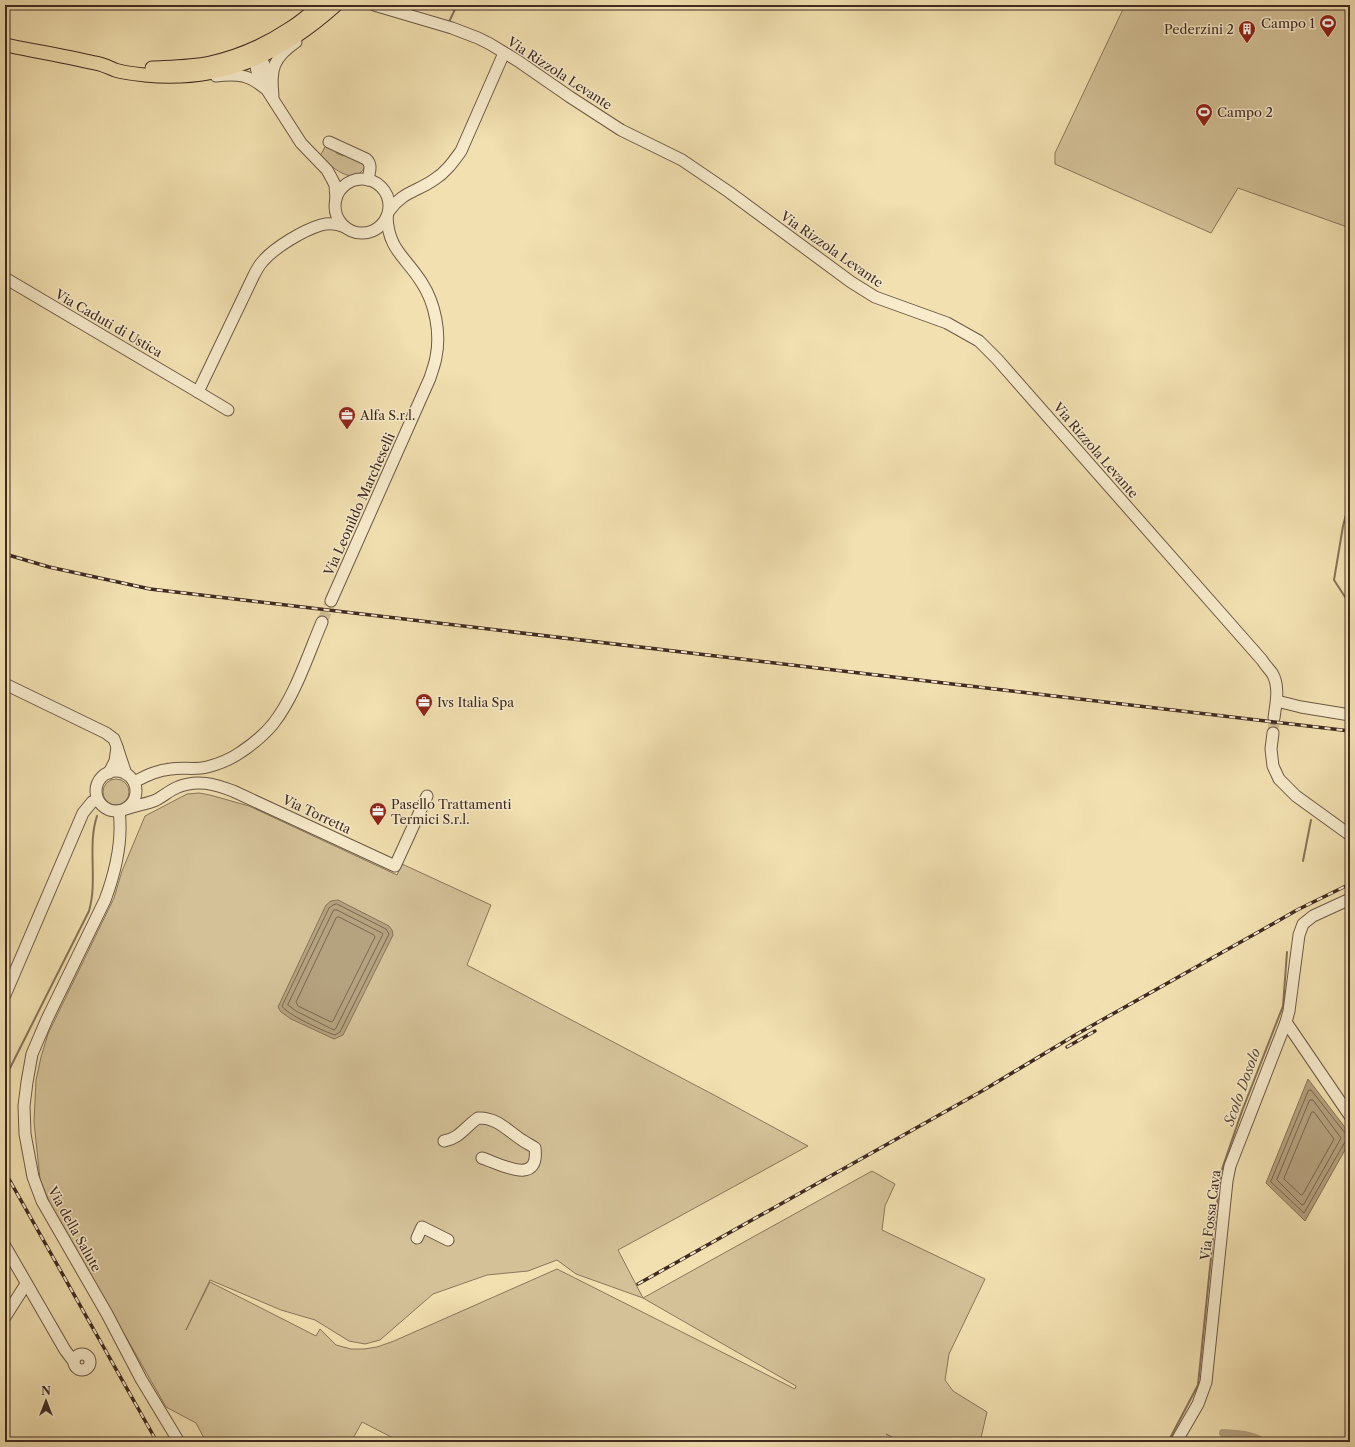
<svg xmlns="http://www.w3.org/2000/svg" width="1355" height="1447" viewBox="0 0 1355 1447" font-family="'Libre Caslon Text',serif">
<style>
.green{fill:#d4c198;stroke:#8a765c;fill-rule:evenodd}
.water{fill:#b5a27f;stroke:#867259}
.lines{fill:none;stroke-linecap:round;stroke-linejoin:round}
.shore{stroke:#7a6650;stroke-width:1}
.stream{stroke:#867259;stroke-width:2}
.canal{stroke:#b5a27f;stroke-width:8}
.minor-tunnel{stroke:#cebc93;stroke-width:11;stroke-dasharray:11 5.5;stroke-linecap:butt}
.minor-casing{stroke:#6c5845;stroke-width:13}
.major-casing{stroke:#402a21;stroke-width:15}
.minor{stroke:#f7ebcc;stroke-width:11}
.major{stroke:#f2e0b0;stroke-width:13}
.rail-casing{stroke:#402a21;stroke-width:3.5}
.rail{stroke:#f7ebcc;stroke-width:2;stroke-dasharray:6;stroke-linecap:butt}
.labels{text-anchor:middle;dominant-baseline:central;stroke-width:3;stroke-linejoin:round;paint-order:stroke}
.poi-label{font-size:13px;fill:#402a21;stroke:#f7ebcc;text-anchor:start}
.street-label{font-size:13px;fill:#402a21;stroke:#f7ebcc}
.water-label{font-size:14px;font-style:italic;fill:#634e3d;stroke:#f7ebcc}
</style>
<rect width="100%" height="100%" fill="#f2e0b0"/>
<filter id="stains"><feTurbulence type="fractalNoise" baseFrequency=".005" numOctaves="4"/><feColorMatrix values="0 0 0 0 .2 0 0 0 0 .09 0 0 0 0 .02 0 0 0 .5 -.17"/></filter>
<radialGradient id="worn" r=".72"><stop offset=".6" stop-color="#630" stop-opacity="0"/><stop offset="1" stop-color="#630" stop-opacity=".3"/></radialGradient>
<g class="green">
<polygon points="1125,5 1350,5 1350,228 1238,188 1211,233 1055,164 1055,153"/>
<path d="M 326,145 L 336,150 L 336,153 L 343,156 L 346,153 L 364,163 L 365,167 C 353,188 331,166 320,156 Z"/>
<circle cx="116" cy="792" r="13"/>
<path d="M 199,793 L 210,795 L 249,806 L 397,875 L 402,864 L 491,905 L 467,965 L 714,1095 L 808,1146 L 618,1250 L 643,1298 L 872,1171 L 895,1184 L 885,1206 L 882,1230 L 985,1279 L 949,1354 L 945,1380 L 953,1391 L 987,1412 L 980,1442 L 902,1442 L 886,1434 L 901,1442 L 401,1442 L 362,1422 L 351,1442 L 206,1442 L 196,1423 L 166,1407 L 51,1206 L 40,1179 L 34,1122 L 36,1080 L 41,1057 L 48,1034 L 114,898 L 122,871 L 145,816 L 187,794 ZM 557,1260 L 576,1274 L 643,1298 L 796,1386 L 795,1389 L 557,1269 L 394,1341 L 377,1347 L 364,1349 L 351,1349 L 336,1345 L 320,1329 L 316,1336 L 210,1282 L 186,1330 L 210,1280 L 281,1310 L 315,1320 L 349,1341 L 365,1344 L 380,1340 L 433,1294 L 487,1275 L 528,1271 Z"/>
</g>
<g class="water">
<polygon points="338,900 389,926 392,930 393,935 343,1035 334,1039 291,1019 281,1012 278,1007 326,905 331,901"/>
<polygon points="1308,1079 1350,1134 1350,1141 1305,1221 1266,1183"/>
</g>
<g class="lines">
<g class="shore">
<path d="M 337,904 L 386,929 L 389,934 L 340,1032 L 335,1035 C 325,1032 286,1014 282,1006 L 329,908 L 333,905 Z"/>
<polygon points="334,910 337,910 382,933 383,934 336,1028 334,1030 296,1011 288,1005"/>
<polygon points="339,917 374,935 375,937 333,1021 331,1022 298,1006 296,1002 336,918"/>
<polygon points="1309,1090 1311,1090 1349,1138 1345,1142 1304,1213 1271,1182"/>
<polygon points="1310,1100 1313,1100 1341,1138 1304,1204 1302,1205 1277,1180"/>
<polygon points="1312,1112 1314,1112 1334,1139 1303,1194 1301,1195 1284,1179"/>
</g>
<g class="stream">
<polyline points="449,22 457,5"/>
<polyline points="1349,697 1349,603 1334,580 1343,526 1350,499"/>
<polyline points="1303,861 1311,820"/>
<path d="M 10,1068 L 89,911 C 98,880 87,846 97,816"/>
<polyline points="1214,1229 1221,1172 1242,1111 1283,1006 1287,952"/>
<polyline points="1168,1442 1198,1385 1213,1238"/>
</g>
<path class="canal" d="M 1223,1433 C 1239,1434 1250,1434 1264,1442"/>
<g class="minor-tunnel">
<polyline points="322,622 331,601"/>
<polyline points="1273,733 1274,718"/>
</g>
<defs>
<g id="minor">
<path d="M 374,5 L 452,28 L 478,38 L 490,44 L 518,61 L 570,97 L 621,130 L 682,160 L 729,192 L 851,282 L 875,297 L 947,323 L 979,341 L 997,359 L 1262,660 C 1265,665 1269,669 1272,673 C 1280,686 1276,703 1274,718"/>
<polyline points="255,51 258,58 263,62 270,81"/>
<path d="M 258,58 C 253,70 259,75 265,86"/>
<path d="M 216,76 C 238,73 250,75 267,90 L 301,143 L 327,170 L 332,179 L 335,185 L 336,199"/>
<path d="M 273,96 C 270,69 273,58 296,42"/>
<path d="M 329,142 L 366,159 C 373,165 369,172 368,180"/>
<circle cx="362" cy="206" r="27"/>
<path d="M 389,211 C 403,191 417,192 435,179 C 446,172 453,162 461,151 L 504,53"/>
<path d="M 5,278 L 198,392 L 253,277 C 256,271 259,265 263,261 C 275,247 304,230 321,225 C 329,223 338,224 345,227"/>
<polyline points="198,392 228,410"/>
<path d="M 331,601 L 430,378 C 432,371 435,364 436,357 C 441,333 435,303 422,283 C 406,257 388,250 387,216"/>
<polyline points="5,684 106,733 114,739 117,747"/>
<polyline points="1277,701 1301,707 1350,715"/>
<polyline points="1273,733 1271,749 1273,766 1279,779 1296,796 1350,835"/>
<circle cx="116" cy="791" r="20"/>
<polyline points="109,773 115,761 117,747 126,774"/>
<path d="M 134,782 C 146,776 157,770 171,769 C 183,767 195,770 207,767 C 219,764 231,759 241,752 C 253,744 264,735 273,724 C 295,696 308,655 322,622"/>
<path d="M 126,809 C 136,805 147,804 156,800 C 164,796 170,790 178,787 C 197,779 215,784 233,791 L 395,866 L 427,796"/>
<path d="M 119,811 C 123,840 115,873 105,900 L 47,1019 L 32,1054 L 27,1082 L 24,1106 L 25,1134 L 33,1177 L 42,1201 L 107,1314 L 141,1379 L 179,1442"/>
<polyline points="5,995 83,813 92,802 98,800"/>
<polyline points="1286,1022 1350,1116"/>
<path d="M 444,1141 C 460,1138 465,1127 478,1118 C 496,1117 507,1130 522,1140 C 526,1143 531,1145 535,1148 C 540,1187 500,1164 482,1158"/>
<polyline points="417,1238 422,1227 448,1240"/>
<polyline points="5,1246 65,1350 74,1362"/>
<polyline points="5,1317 26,1284"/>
<circle cx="82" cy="1362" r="8"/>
<polyline points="1176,1442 1198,1404 1206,1382 1227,1181 1230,1166 1286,1022 1289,1011 1299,935 1303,924 1313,916 1350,899"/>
</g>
<g id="major">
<path d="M 5,45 C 35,51 65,56 95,63 C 102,64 108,67 115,70 C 124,73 135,74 145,75 C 221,83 280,55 336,5"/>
<path d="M 152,68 C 171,67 191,67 210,63 C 238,57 267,44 291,28 C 302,21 311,13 320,5"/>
</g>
</defs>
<use href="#minor" class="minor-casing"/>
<use href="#major" class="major-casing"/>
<use href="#minor" class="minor"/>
<use href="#major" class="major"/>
<defs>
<g id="rail">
<polyline points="5,554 49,567 150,589 1350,731"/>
<polyline points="1067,1047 1095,1031"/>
<polyline points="5,1172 157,1442"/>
<polyline points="638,1284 982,1091 1077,1034 1262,930 1297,910 1350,884"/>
</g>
</defs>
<use href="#rail" class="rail-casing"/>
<use href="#rail" class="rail"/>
</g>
<defs>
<symbol id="stadium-pin" viewBox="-11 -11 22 30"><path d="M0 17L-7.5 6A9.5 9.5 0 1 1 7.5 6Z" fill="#8f2418" stroke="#f7ebcc"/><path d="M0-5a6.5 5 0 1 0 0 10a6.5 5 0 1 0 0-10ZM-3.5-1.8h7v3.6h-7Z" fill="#fff"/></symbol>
<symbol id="building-pin" viewBox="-11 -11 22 30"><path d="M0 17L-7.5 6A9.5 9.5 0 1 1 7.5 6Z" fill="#8f2418" stroke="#f7ebcc"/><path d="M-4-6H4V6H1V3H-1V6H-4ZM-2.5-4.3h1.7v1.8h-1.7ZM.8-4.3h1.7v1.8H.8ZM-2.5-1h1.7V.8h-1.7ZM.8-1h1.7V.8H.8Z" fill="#fff"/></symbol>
<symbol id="office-pin" viewBox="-11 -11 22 30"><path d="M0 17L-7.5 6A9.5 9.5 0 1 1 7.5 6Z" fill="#8f2418" stroke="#f7ebcc"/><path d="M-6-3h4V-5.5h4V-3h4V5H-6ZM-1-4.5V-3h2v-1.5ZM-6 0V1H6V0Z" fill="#fff"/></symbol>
</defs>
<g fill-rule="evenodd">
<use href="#stadium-pin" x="1318" y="13" width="20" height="27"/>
<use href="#building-pin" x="1237" y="19" width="20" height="27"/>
<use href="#stadium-pin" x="1194" y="102" width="20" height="27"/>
<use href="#office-pin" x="337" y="405" width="20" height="27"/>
<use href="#office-pin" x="414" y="692" width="20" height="27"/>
<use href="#office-pin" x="368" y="801" width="20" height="27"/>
</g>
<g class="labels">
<g class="poi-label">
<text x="1315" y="23" text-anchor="end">Campo 1</text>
<text x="1234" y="29" text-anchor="end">Pederzini 2</text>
<text x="1217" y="112">Campo 2</text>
<text x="360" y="415">Alfa S.r.l.</text>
<text x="437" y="702">Ivs Italia Spa</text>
<text x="391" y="804">Pasello Trattamenti<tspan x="391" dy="15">Termici S.r.l.</tspan></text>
</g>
<g class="street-label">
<text transform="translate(560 73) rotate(33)">Via Rizzola Levante</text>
<text transform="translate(832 249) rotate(35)">Via Rizzola Levante</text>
<text transform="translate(109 323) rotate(30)">Via Caduti di Ustica</text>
<text transform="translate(1096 450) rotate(49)">Via Rizzola Levante</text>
<text transform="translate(359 504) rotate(-66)">Via Leonildo Marcheselli</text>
<text transform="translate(317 814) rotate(25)">Via Torretta</text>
<text transform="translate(1210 1215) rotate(-83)">Via Fossa Cava</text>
<text transform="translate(75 1229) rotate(61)">Via della Salute</text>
</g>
<g class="water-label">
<text transform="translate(1242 1087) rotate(-70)">Scolo Dosolo</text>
</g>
</g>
<rect width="1355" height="1447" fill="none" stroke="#f2e0b0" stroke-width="20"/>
<rect x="6" y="6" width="1343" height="1435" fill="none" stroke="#402a21" stroke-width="2"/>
<rect x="10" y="10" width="1335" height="1427" fill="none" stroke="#402a21"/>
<g transform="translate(46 1401)" stroke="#f7ebcc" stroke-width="3" paint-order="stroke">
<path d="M0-3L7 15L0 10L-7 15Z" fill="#402a21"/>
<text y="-6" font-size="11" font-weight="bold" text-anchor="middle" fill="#402a21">N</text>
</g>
<rect width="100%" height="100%" filter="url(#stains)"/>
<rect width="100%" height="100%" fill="url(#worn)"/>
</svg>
